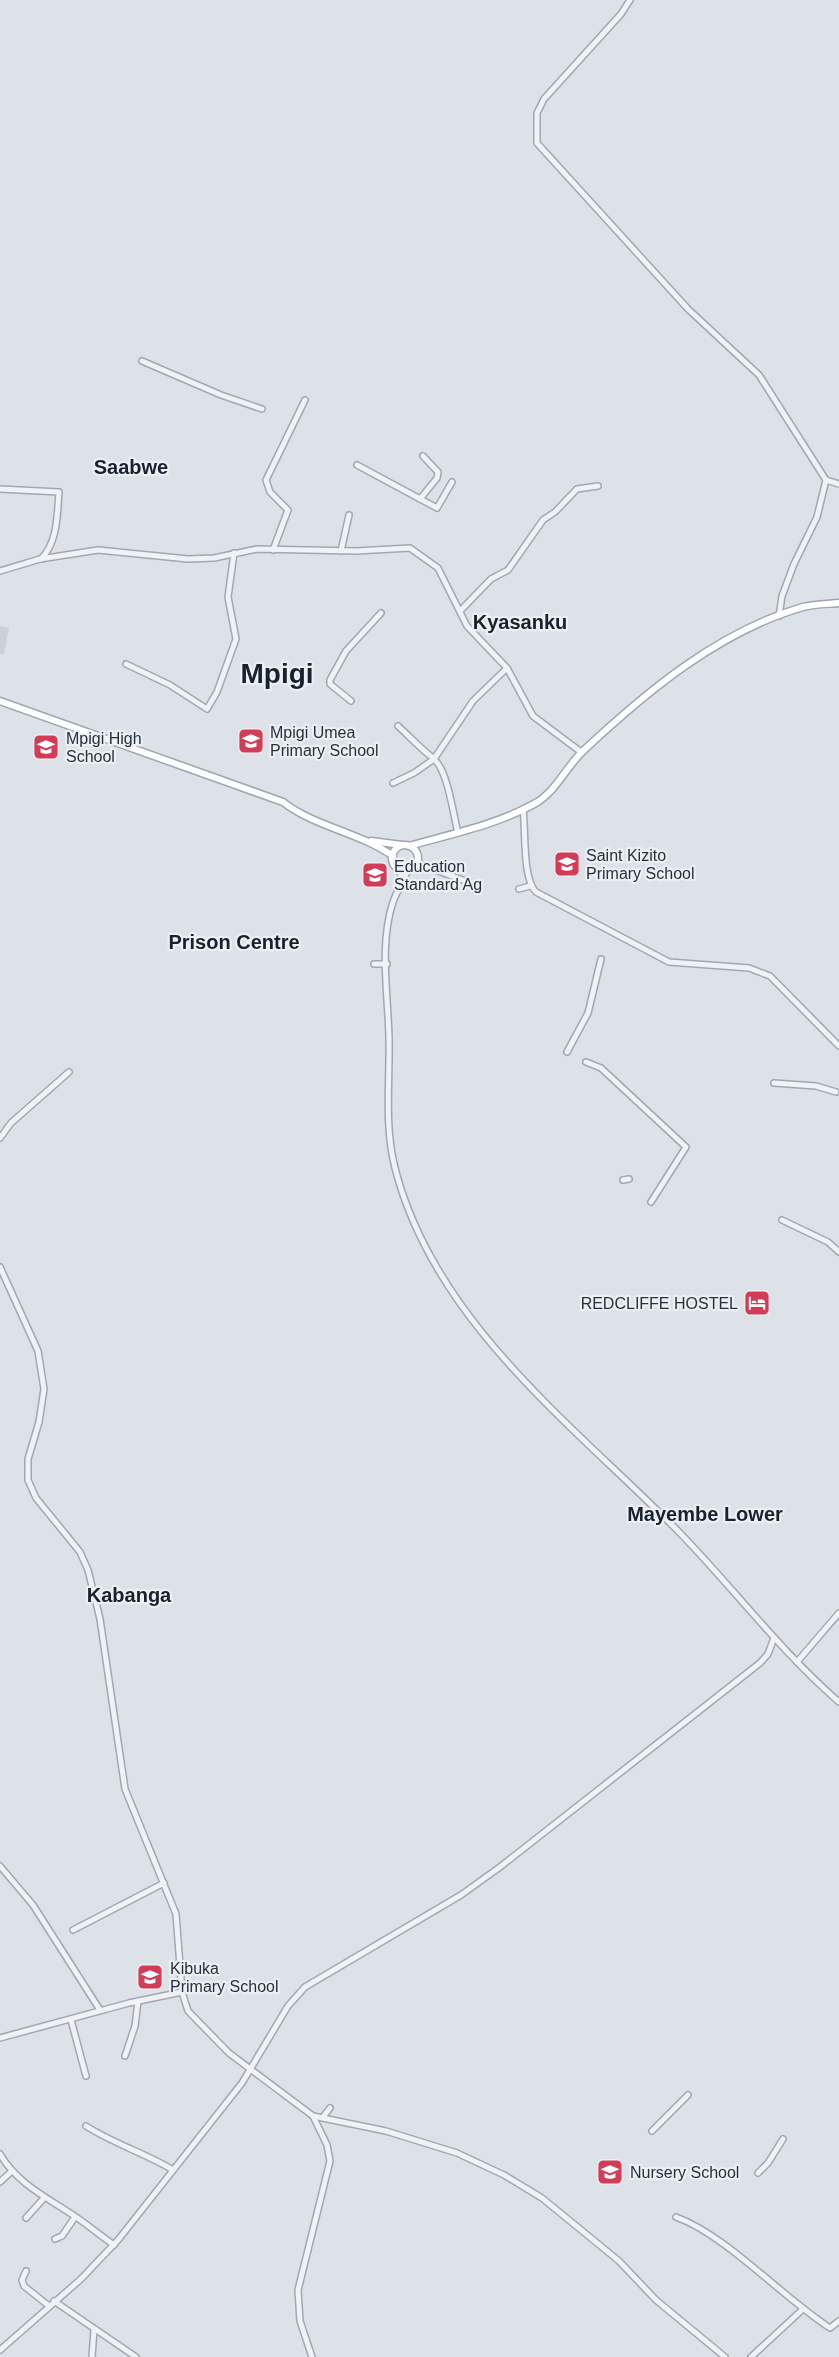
<svg xmlns="http://www.w3.org/2000/svg" width="839" height="2357" viewBox="0 0 839 2357" font-family="Helvetica,sans-serif">
<style>
.built{fill:#cbd1da}
.lines{fill:none;stroke-linecap:round;stroke-linejoin:round}
.minor-casing{stroke:#a2a8b2;stroke-width:8}
.major-casing{stroke:#9ca6b4;stroke-width:9}
.minor{stroke:#f0f2f6;stroke-width:5}
.major{stroke:#fff;stroke-width:6}
.labels{text-anchor:middle;dominant-baseline:central;stroke-width:4.5;stroke-linejoin:round;paint-order:stroke}
.poi-label{font-size:16px;fill:#26303f;stroke:#ecf0f5;text-anchor:start}
.quarter-label{font-size:20px;font-weight:bold;fill:#18212f;stroke:#ecf0f5}
.town-label{font-size:28px;font-weight:bold;fill:#18212f;stroke:#ecf0f5}
</style>
<rect width="100%" height="100%" fill="#dde1e8"/>
<polygon class="built" points="0,626 9,628 4,654 0,654"/>
<g class="lines">
<defs>
<g id="minor">
<polyline points="630,0 621,14 544,99 537,113 537,143 688,309 759,375 826,480 817,517 794,564 782,596 779,616"/>
<polyline points="142,361 221,395 262,409"/>
<polyline points="357,465 437,508 452,482"/>
<polyline points="826,480 839,484"/>
<path d="M 0,489 L 59,492 C 57,515 58,542 41,559"/>
<polyline points="420,499 437,478 438,472 423,456"/>
<polyline points="273,550 288,510 270,492 266,480 305,400"/>
<polyline points="341,551 349,515"/>
<polyline points="0,571 40,559 98,550 188,559 214,558 257,549 356,551 410,548 438,568 467,626 507,668 533,716 581,752"/>
<polyline points="460,611 491,579 508,570 543,520 555,512 577,489 598,486"/>
<polyline points="126,664 170,685 207,709 217,692 236,639 228,597 234,553"/>
<polyline points="351,701 330,684 330,680 346,651 381,613"/>
<path d="M 398,726 C 410,737 421,749 433,758 C 448,770 453,814 458,833"/>
<polyline points="393,783 414,773 434,759 473,701 507,668"/>
<path d="M 523,809 C 526,830 522,878 536,892 L 669,962 L 749,968 L 770,976 L 839,1046"/>
<polyline points="417,863 468,882"/>
<polyline points="399,869 403,882"/>
<path d="M 408,870 C 403,881 397,891 393,902 C 379,944 388,994 389,1038 C 390,1081 384,1125 395,1168 C 434,1321 571,1423 677,1530 C 732,1586 779,1650 839,1702"/>
<polyline points="519,889 530,886"/>
<polyline points="374,964 387,964"/>
<polyline points="567,1052 588,1013 601,959"/>
<polyline points="586,1062 601,1068 686,1147 651,1202"/>
<polyline points="774,1083 816,1086 836,1092"/>
<polyline points="0,1138 11,1123 69,1072"/>
<polyline points="623,1180 629,1179"/>
<polyline points="782,1220 828,1242 839,1252"/>
<polyline points="0,1267 38,1351 44,1389 39,1422 28,1459 28,1480 36,1498 80,1552 88,1570 100,1619 125,1789 176,1914 182,1992 188,2011 229,2053 313,2116 386,2131 457,2153 504,2175 542,2198 619,2261 656,2300 725,2357"/>
<polyline points="797,1662 839,1613"/>
<polyline points="0,1866 33,1905 100,2010"/>
<polyline points="73,1930 164,1883"/>
<polyline points="71,2020 86,2076"/>
<polyline points="0,2038 129,2003 182,1992"/>
<polyline points="125,2056 135,2026 138,2001"/>
<polyline points="323,2117 330,2108"/>
<path d="M 86,2126 C 114,2144 145,2153 173,2170"/>
<polyline points="652,2131 688,2095"/>
<path d="M 0,2154 C 17,2184 48,2198 76,2217 C 89,2226 101,2236 114,2245"/>
<polyline points="758,2173 768,2163 783,2139"/>
<polyline points="0,2182 12,2171"/>
<path d="M 676,2217 C 726,2235 782,2297 830,2328 L 839,2321"/>
<polyline points="26,2218 44,2198"/>
<polyline points="55,2239 62,2236 75,2217"/>
<polyline points="26,2271 22,2280 24,2286 49,2306"/>
<polyline points="54,2301 136,2357"/>
<polyline points="0,2350 81,2279 118,2240 242,2083 288,2006 305,1987 461,1895 500,1867 760,1663 768,1654 774,1638"/>
<polyline points="92,2357 94,2330"/>
<polyline points="312,2357 300,2321 298,2290 330,2161 327,2145 313,2116"/>
<polyline points="751,2357 802,2310"/>
</g>
<g id="major">
<path d="M 0,701 L 283,802 C 315,827 359,832 393,856"/>
<polyline points="371,841 402,845"/>
<circle cx="405" cy="858" r="13"/>
<path d="M 409,846 C 451,834 496,825 534,804 C 556,792 566,767 583,751 C 646,692 719,631 803,607 C 814,604 827,604 839,603"/>
</g>
</defs>
<use href="#minor" class="minor-casing"/>
<use href="#major" class="major-casing"/>
<use href="#minor" class="minor"/>
<use href="#major" class="major"/>
</g>
<defs>
<symbol id="school-square" viewBox="-11 -11 22 22"><rect x="-9" y="-9" width="18" height="18" rx="4" fill="#d33c57" stroke="#ecf0f5"/><path d="M0-5L7-2L0 1L-7-2ZM-4 1L0 2.5L4 1V4Q0 6-4 4Z" fill="#fff"/></symbol>
<symbol id="hotel-square" viewBox="-11 -11 22 22"><rect x="-9" y="-9" width="18" height="18" rx="4" fill="#d33c57" stroke="#ecf0f5"/><path d="M-6-4.5h1.5V1H6V5H4.5V3h-9V5H-6ZM-4 0a1.8 1.8 0 1 1 3.6 0ZM.5 0V-2.5h3Q6-2.5 6 0Z" fill="#fff"/></symbol>
</defs>
<g fill-rule="evenodd">
<use href="#school-square" x="236" y="726" width="30" height="30"/>
<use href="#school-square" x="31" y="732" width="30" height="30"/>
<use href="#school-square" x="552" y="849" width="30" height="30"/>
<use href="#school-square" x="360" y="860" width="30" height="30"/>
<use href="#hotel-square" x="742" y="1288" width="30" height="30"/>
<use href="#school-square" x="135" y="1962" width="30" height="30"/>
<use href="#school-square" x="595" y="2157" width="30" height="30"/>
</g>
<g class="labels">
<g class="poi-label">
<text x="270" y="732">Mpigi Umea<tspan x="270" dy="18">Primary School</tspan></text>
<text x="66" y="738">Mpigi High<tspan x="66" dy="18">School</tspan></text>
<text x="586" y="855">Saint Kizito<tspan x="586" dy="18">Primary School</tspan></text>
<text x="394" y="866">Education<tspan x="394" dy="18">Standard Ag</tspan></text>
<text x="738" y="1303" text-anchor="end">REDCLIFFE HOSTEL</text>
<text x="170" y="1968">Kibuka<tspan x="170" dy="18">Primary School</tspan></text>
<text x="630" y="2172">Nursery School</text>
</g>
<g class="quarter-label">
<text x="131" y="467">Saabwe</text>
<text x="520" y="622">Kyasanku</text>
<text x="234" y="942">Prison Centre</text>
<text x="705" y="1514">Mayembe Lower</text>
<text x="129" y="1595">Kabanga</text>
</g>
<g class="town-label">
<text x="277" y="673">Mpigi</text>
</g>
</g>
</svg>
